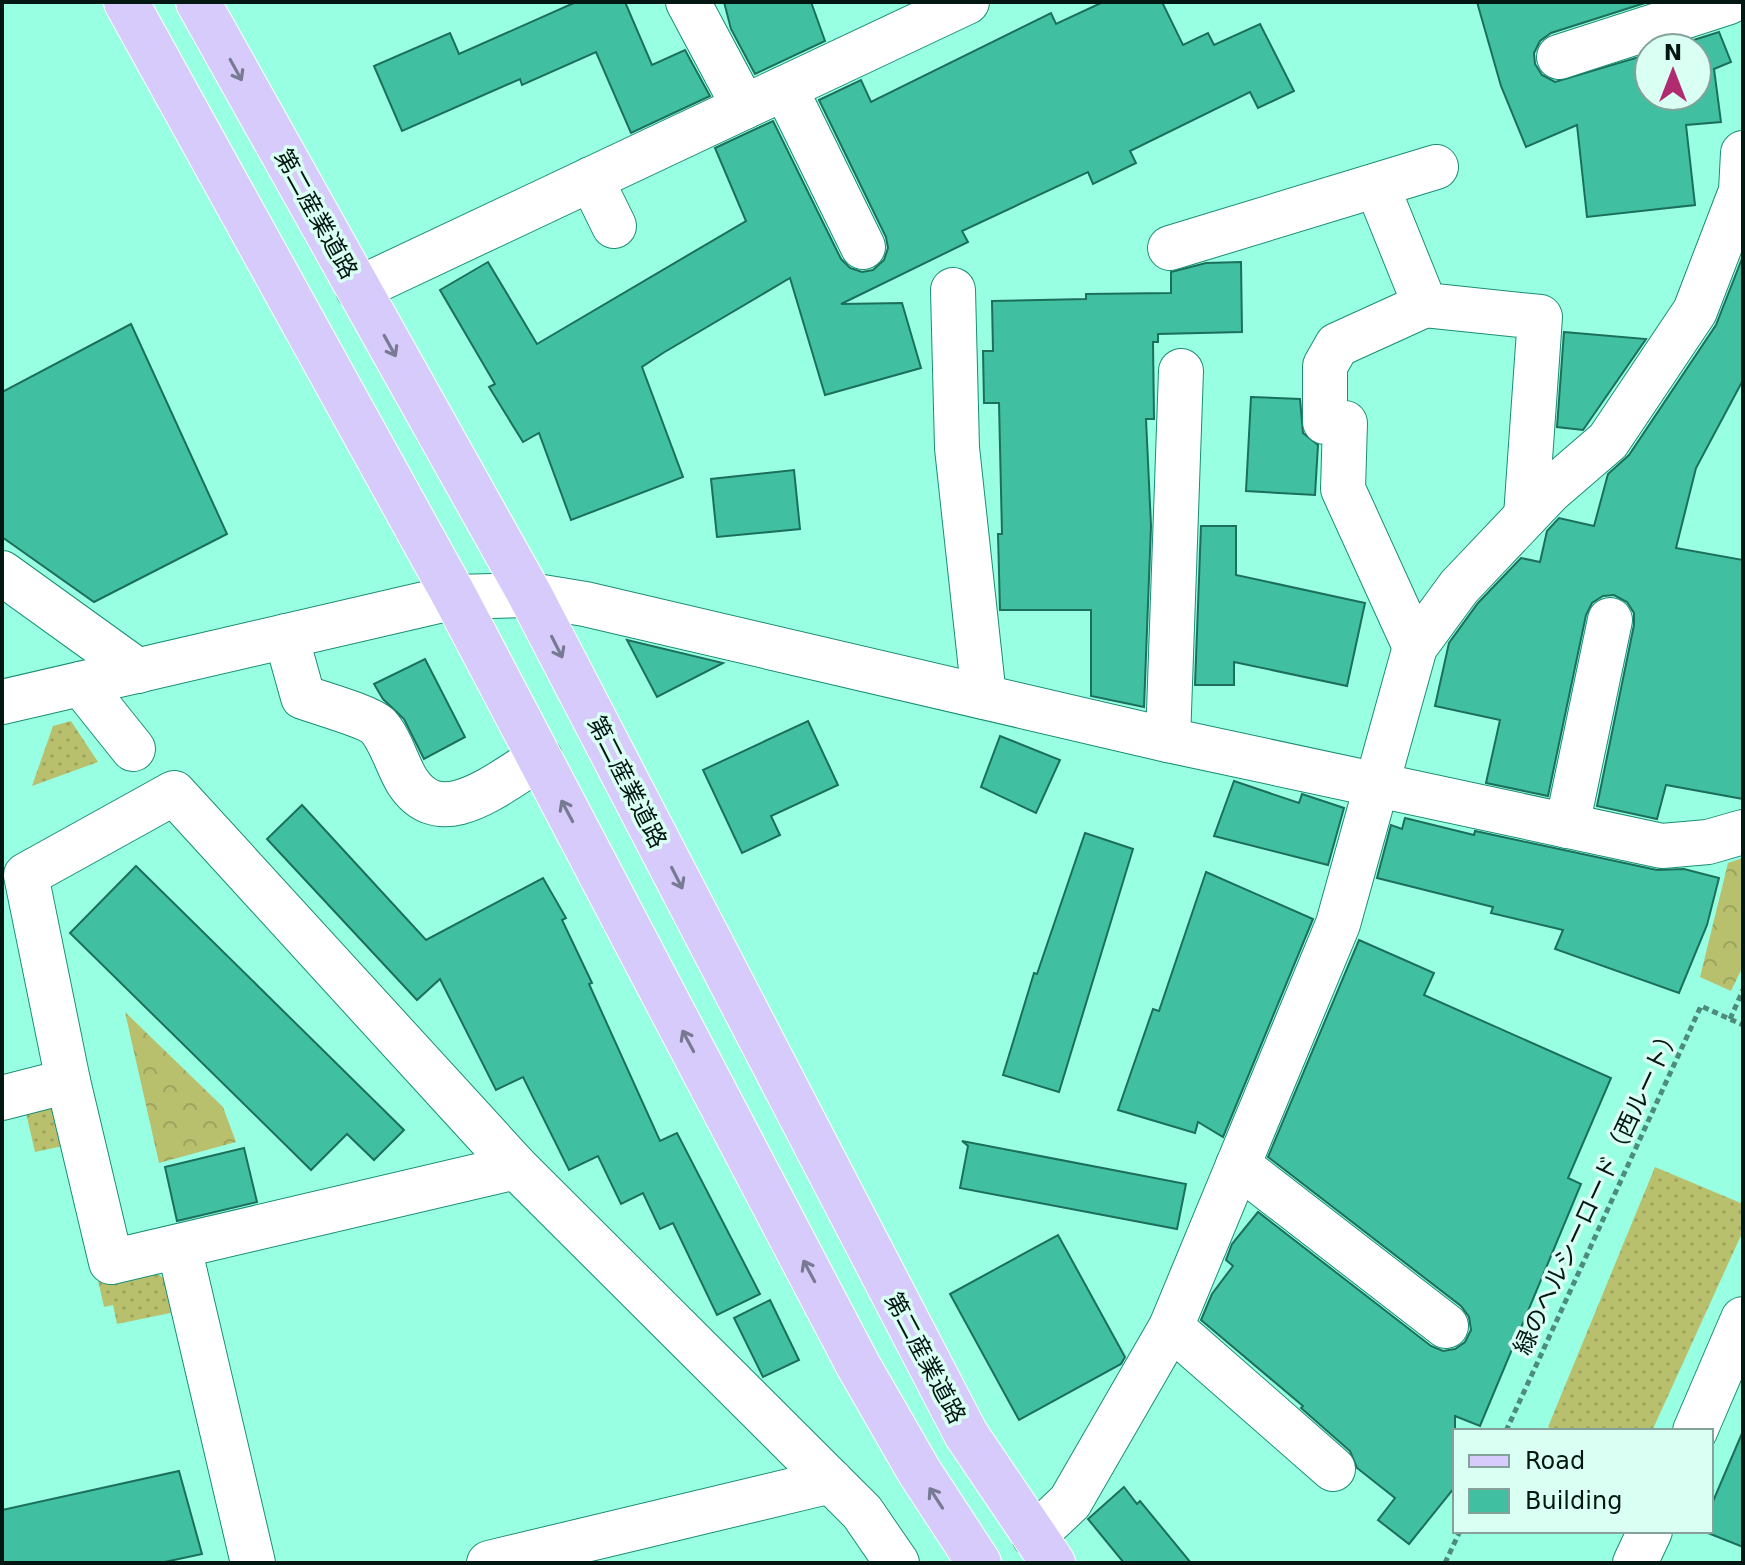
<svg xmlns="http://www.w3.org/2000/svg" width="1745" height="1565" viewBox="0 0 1745 1565" font-family="'DejaVu Sans','Noto Sans JP',sans-serif">
<style>
.grass{fill:url(#grass-dots)}
.forest{fill:url(#forest-crowns)}
.building{fill:#41c0a1;stroke:#1b6f5b;stroke-width:2}
.lines{fill:none;stroke-linecap:round;stroke-linejoin:round}
.minor-casing{stroke:#1b8e75;stroke-width:46}
.major-casing{stroke:#fff;stroke-width:46}
.path{stroke:#4d8b7a;stroke-width:5;stroke-dasharray:6 4;stroke-linecap:butt}
.minor{stroke:#fff;stroke-width:44}
.major{stroke:#d6cbfa;stroke-width:44}
.oneway{stroke:#777a92}
.labels{text-anchor:middle;dominant-baseline:central;stroke-width:7;stroke-linejoin:round;paint-order:stroke}
.street-label{font-size:24px;fill:#021712;stroke:#dafff3}
</style>
<defs>
<pattern id="grass-dots" width="8" height="8" patternUnits="userSpaceOnUse" patternTransform="scale(2)"><rect width="8" height="8" fill="#b8c06e"/><path d="M2 2h.1M6 6h.1" fill="none" stroke="#9da45e" stroke-width="1.8" stroke-linecap="round"/></pattern>
<pattern id="forest-crowns" width="20" height="18" patternUnits="userSpaceOnUse" patternTransform="scale(2)"><rect width="20" height="18" fill="#b8c06e"/><path d="M2 6a3 3 0 1 1 6 0M12 15a3 3 0 1 1 6 0" fill="none" stroke="#9da45e"/></pattern>
</defs>
<rect width="100%" height="100%" fill="#99ffe2"/>
<g class="grass">
<polygon points="71,721 98,762 32,786 53,726"/>
<polygon points="55,1106 68,1113 107,1285 158,1274 174,1286 180,1311 117,1324 113,1305 104,1307 68,1145 35,1152 26,1113"/>
<polygon points="1655,1167 1743,1204 1743,1231 1652,1431 1556,1431 1548,1427"/>
</g>
<g class="forest">
<polygon points="1743,858 1743,966 1731,991 1700,977 1728,863"/>
<polygon points="125,1012 223,1107 236,1142 159,1163"/>
</g>
<g class="building">
<polygon points="576,2 625,2 652,65 685,50 710,96 631,133 596,52 522,85 520,79 402,131 374,66 450,33 459,54"/>
<polygon points="724,2 811,2 825,41 755,74 731,29"/>
<polygon points="1103,2 1162,2 1183,45 1208,33 1214,45 1260,24 1294,91 1258,108 1250,92 1130,151 1136,163 1093,184 1088,172 962,231 968,242 841,304 902,303 921,368 825,395 790,278 663,353 642,367 683,477 571,520 539,433 523,442 489,387 495,384 440,290 488,262 537,344 746,221 715,148 773,121 841,259 850,268 862,272 873,270 884,260 888,248 886,237 819,100 861,80 871,102 1051,13 1056,24"/>
<polygon points="1477,2 1648,2 1551,33 1540,41 1534,53 1535,64 1542,75 1555,82 1649,54 1649,96 1697,96 1697,48 1668,48 1719,32 1731,62 1714,69 1721,122 1686,125 1695,205 1587,217 1577,125 1526,147 1501,86"/>
<polygon points="1743,256 1743,380 1696,468 1676,548 1743,560 1743,799 1666,785 1657,819 1597,806 1634,625 1634,613 1627,602 1614,595 1603,596 1592,603 1586,615 1548,796 1486,783 1500,720 1435,706 1449,643 1478,603 1521,558 1540,562 1547,531 1559,518 1594,526 1608,474 1629,455 1716,325"/>
<polygon points="1241,262 1242,332 1158,334 1158,342 1153,342 1154,419 1146,419 1151,526 1144,707 1091,696 1091,610 1000,610 998,534 1002,534 999,403 984,403 983,351 993,351 992,301 1086,299 1086,294 1171,293 1171,272 1206,263"/>
<polygon points="131,324 227,534 94,602 2,537 2,392"/>
<polygon points="1564,332 1646,339 1583,430 1557,427"/>
<polygon points="1251,397 1300,399 1303,433 1318,445 1315,495 1246,491"/>
<polygon points="794,470 800,529 717,537 711,479"/>
<polygon points="1201,526 1236,526 1236,575 1365,603 1347,686 1234,662 1234,685 1195,685"/>
<polygon points="627,640 723,663 657,697"/>
<polygon points="425,659 465,737 424,759 404,719 383,699 374,684"/>
<polygon points="808,721 838,785 771,816 780,835 742,853 703,770"/>
<polygon points="1000,736 1060,760 1036,813 981,787"/>
<polygon points="1234,781 1299,803 1302,794 1344,808 1328,865 1214,836"/>
<polygon points="302,805 426,940 543,878 566,918 562,920 592,983 589,984 660,1141 677,1133 760,1294 717,1315 673,1223 660,1229 643,1193 621,1204 598,1156 569,1170 523,1077 496,1090 440,979 417,1000 267,839"/>
<polygon points="1405,818 1474,835 1475,831 1657,870 1684,869 1719,878 1707,925 1679,993 1555,949 1563,930 1491,913 1493,907 1377,878 1391,825 1402,829"/>
<polygon points="1085,833 1133,849 1059,1092 1003,1075 1034,973 1037,974"/>
<polygon points="136,866 404,1130 374,1160 347,1134 311,1170 70,933"/>
<polygon points="1206,872 1313,919 1223,1137 1198,1122 1195,1133 1118,1110 1153,1009 1159,1011"/>
<polygon points="1359,940 1434,973 1424,995 1611,1078 1568,1178 1581,1184 1480,1426 1455,1416 1455,1487 1409,1544 1378,1520 1395,1498 1357,1468 1350,1451 1301,1408 1303,1406 1201,1320 1212,1294 1233,1266 1226,1260 1232,1244 1258,1212 1431,1346 1443,1351 1455,1349 1465,1342 1471,1330 1469,1317 1461,1306 1268,1157"/>
<polygon points="962,1141 1186,1184 1177,1229 960,1188 968,1146"/>
<polygon points="244,1148 257,1202 177,1221 165,1167"/>
<polygon points="1058,1235 1125,1357 1121,1364 1019,1420 950,1294"/>
<polygon points="770,1300 799,1360 763,1377 734,1318"/>
<polygon points="1743,1431 1743,1547 1703,1531 1711,1531 1711,1506"/>
<polygon points="179,1471 202,1554 160,1563 2,1563 2,1510"/>
<polygon points="1124,1487 1137,1504 1140,1501 1191,1563 1124,1563 1088,1519"/>
</g>
<g class="lines">
<defs>
<g id="minor">
<polyline points="688,2 744,107"/>
<polyline points="1559,57 1729,2"/>
<polyline points="785,88 863,247"/>
<polyline points="591,179 614,226"/>
<polyline points="1377,186 1425,305 1540,317 1526,516"/>
<polyline points="1170,248 1436,167"/>
<polyline points="358,289 967,2"/>
<polyline points="953,290 957,448 984,697"/>
<polyline points="2,573 138,671"/>
<path d="M 286,636 L 303,697 C 319,703 367,716 378,726 C 391,740 397,765 407,781 C 441,835 500,781 540,758"/>
<polyline points="1415,647 1343,489 1345,423 1325,422 1325,366 1337,345 1425,305"/>
<polyline points="81,684 133,749"/>
<polyline points="2,702 455,597 530,595 585,604 1168,740 1662,846 1708,842 1743,832"/>
<polyline points="1168,740 1181,371"/>
<polyline points="1567,826 1610,620"/>
<polyline points="68,1081 111,1262 516,1167"/>
<polyline points="2,1098 68,1081 26,875 174,793 516,1167 862,1512 897,1563"/>
<polyline points="1238,1165 1446,1326"/>
<polyline points="179,1247 253,1563"/>
<polyline points="1171,1327 1333,1469"/>
<polyline points="1695,1431 1743,1319"/>
<polyline points="1034,1536 1070,1502 1171,1327 1338,924 1415,647 1459,587 1550,491 1608,441 1695,311 1741,191 1743,153"/>
<polyline points="489,1563 831,1481"/>
<polyline points="1635,1563 1650,1531"/>
</g>
<g id="major">
<polyline points="126,2 455,597 858,1365 919,1471 979,1563"/>
<polyline points="198,2 530,595 966,1434 1053,1563"/>
</g>
</defs>
<use href="#minor" class="minor-casing"/>
<use href="#major" class="major-casing"/>
<g class="path">
<polyline points="1730,1019 1743,990"/>
<polyline points="1506,1431 1701,1006 1743,1025"/>
<polyline points="1445,1563 1460,1531"/>
</g>
<use href="#minor" class="minor"/>
<use href="#major" class="major"/>
</g>
<defs><path id="oneway-shaft" d="M-6 0H5M1.5-3L5.5 0L1.5 3" fill="none" stroke-width="1.6" stroke-linecap="round" stroke-linejoin="round" transform="scale(2)"/></defs>
<g class="oneway">
<use href="#oneway-shaft" transform="translate(236 70) rotate(61)"/>
<use href="#oneway-shaft" transform="translate(390 346) rotate(61)"/>
<use href="#oneway-shaft" transform="translate(557 647) rotate(63)"/>
<use href="#oneway-shaft" transform="translate(567 811) rotate(-118)"/>
<use href="#oneway-shaft" transform="translate(677 878) rotate(63)"/>
<use href="#oneway-shaft" transform="translate(688 1041) rotate(-118)"/>
<use href="#oneway-shaft" transform="translate(809 1271) rotate(-118)"/>
<use href="#oneway-shaft" transform="translate(936 1498) rotate(-123)"/>
</g>
<g class="labels">
<g class="street-label">
<text transform="translate(316 214) rotate(61)">第二産業道路</text>
<text transform="translate(627 782) rotate(63)">第二産業道路</text>
<text transform="translate(1597 1190) rotate(-65)">緑のヘルシーロード（西ルート）</text>
<text transform="translate(925 1358) rotate(62)">第二産業道路</text>
</g>
</g>
<rect width="1745" height="1565" fill="none" stroke="#021712" stroke-width="8"/>
<rect x="1453" y="1429" width="260" height="104" fill="#dafff3" stroke="#84a299" stroke-width="2"/>
<rect x="1469" y="1455" width="40" height="12" fill="#d6cbfa" stroke="#84a299" stroke-width="2"/>
<text x="1525" y="1469" font-size="24" fill="#021712">Road</text>
<rect x="1469" y="1489" width="40" height="24" fill="#41c0a1" stroke="#84a299" stroke-width="2"/>
<text x="1525" y="1509" font-size="24" fill="#021712">Building</text>
<g transform="translate(1673 72)"><circle r="38" fill="#dafff3" stroke="#84a299" stroke-width="2"/>
<path d="M0-6L14 30L0 20L-14 30Z" fill="#b12b71"/>
<text y="-12" font-size="22" font-weight="bold" text-anchor="middle" fill="#021712">N</text>
</g>
</svg>
